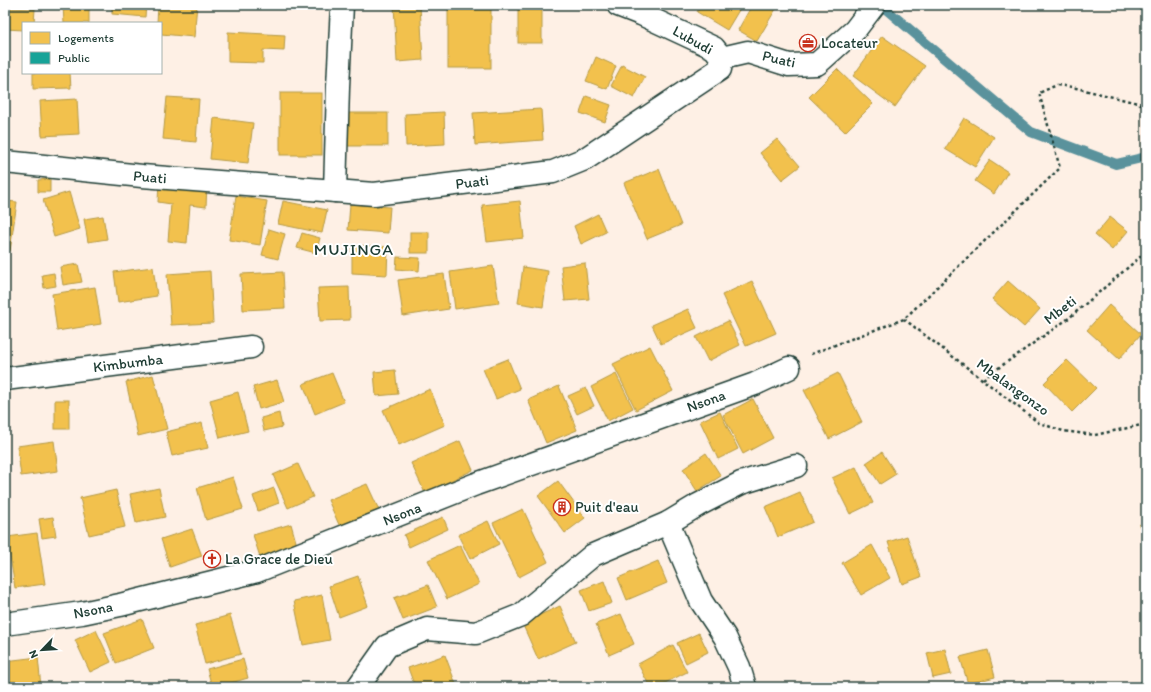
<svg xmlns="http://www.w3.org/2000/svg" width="1151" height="692" viewBox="0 0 1151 692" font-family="Itim,sans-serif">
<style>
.homes{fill:#f2c14e;stroke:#b39946}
.public{fill:#17a398;stroke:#19847a}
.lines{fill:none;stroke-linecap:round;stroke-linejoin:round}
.stream{stroke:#5a929c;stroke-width:10}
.street-casing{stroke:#1f3d34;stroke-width:25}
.path{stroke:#1f3d34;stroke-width:2.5;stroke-dasharray:3 3;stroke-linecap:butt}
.street{stroke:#fff;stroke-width:22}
.labels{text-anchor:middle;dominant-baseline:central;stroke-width:4;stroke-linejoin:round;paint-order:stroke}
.street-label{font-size:15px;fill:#1f3d34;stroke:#fff}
.poi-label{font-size:15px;fill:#1f3d34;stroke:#fff;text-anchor:start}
.quarter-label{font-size:17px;letter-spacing:1px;fill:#1f3d34;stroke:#fff}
</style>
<rect width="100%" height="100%" fill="#fef0e5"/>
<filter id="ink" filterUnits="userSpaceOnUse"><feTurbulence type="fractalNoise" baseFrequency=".025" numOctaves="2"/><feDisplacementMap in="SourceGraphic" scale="8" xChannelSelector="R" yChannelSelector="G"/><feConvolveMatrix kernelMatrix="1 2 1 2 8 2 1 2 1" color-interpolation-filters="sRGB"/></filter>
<g filter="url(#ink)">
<g class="homes">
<polygon points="63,5 89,5 89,23 64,23"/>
<polygon points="112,5 146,5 145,17 112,14"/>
<polygon points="158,5 197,5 194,37 161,34 161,23 157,23"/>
<polygon points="394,5 420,5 423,60 397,62"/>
<rect x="448" y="5" width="43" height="63"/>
<rect x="518" y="5" width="24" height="38"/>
<polygon points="701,5 742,5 727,30 697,12"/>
<polygon points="752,5 773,5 777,7 757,41 738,30"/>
<polygon points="6,8 35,9 34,23 23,23 23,30 5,29"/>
<polygon points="228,32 285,35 284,51 263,50 263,63 228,62"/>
<polygon points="882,36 925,66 895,107 853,76"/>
<polygon points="596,57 616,66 607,89 586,81"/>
<polygon points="622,65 645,77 634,98 611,86"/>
<polygon points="837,69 873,104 845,132 809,97"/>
<polygon points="33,73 70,73 71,88 33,89"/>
<rect x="280" y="93" width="42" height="62"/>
<polygon points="586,96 611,105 605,122 580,113"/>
<polygon points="167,97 199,99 196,142 163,139"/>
<polygon points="77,99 79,134 42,136 40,101"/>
<polygon points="541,109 543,140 475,145 473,113"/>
<polygon points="444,112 445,144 406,146 405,114"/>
<rect x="347" y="113" width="41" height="33"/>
<polygon points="214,118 253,123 248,163 210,159"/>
<polygon points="964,118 994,137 975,167 945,149"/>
<polygon points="777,139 800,166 782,180 760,153"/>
<polygon points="990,160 1008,172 994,194 975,181"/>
<polygon points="659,169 681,225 647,239 624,183"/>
<polygon points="50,179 50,192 38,192 38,180"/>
<polygon points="159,180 207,184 206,207 190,205 187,243 168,241 171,204 158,202"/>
<polygon points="69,192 80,229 54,237 43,200"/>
<polygon points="236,196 267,201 260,245 229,240"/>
<polygon points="5,201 17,202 10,251 5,250"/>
<polygon points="283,201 327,210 322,233 278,224"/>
<polygon points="520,201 524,238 487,242 482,205"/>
<polygon points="350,204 390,207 388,233 348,230"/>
<polygon points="598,214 606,232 581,244 574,226"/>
<polygon points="103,216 107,239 88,242 84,219"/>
<polygon points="1110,217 1128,231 1112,250 1095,235"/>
<polygon points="269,229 285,234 278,259 262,255"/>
<rect x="410" y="232" width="19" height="21"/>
<polygon points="302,233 320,238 316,253 297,248"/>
<polygon points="352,245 388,247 387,275 352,273"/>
<polygon points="397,257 420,258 419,271 396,269"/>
<polygon points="585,263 589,299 565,301 561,266"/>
<polygon points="78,264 82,282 63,285 60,267"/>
<polygon points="493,266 499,303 455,309 450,272"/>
<polygon points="153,267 157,296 118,302 114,272"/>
<polygon points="523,267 548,271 543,307 518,303"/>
<polygon points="210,271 213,323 171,325 167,274"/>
<polygon points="283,272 285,308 243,310 241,274"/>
<polygon points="54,273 56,286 44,288 42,275"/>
<polygon points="444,274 449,309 403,316 398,280"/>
<polygon points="752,281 776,333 746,346 722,295"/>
<polygon points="1008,281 1040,309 1024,327 992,299"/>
<polygon points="95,287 101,324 57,331 52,294"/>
<polygon points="349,287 350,320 320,321 318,288"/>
<polygon points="1109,305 1141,334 1119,359 1087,330"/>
<polygon points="688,309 697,328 661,344 652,325"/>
<polygon points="728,321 740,345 708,361 696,337"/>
<polygon points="650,346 673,391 636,410 613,364"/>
<polygon points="508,359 520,389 496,399 483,369"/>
<polygon points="1067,360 1096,388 1072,412 1044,383"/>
<polygon points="395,370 398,394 376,396 374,372"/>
<polygon points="332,373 344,402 315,414 303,384"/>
<polygon points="838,373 862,422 829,439 804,390"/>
<polygon points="616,374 633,408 608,421 591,387"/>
<polygon points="153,375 167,429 138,436 126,382"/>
<polygon points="277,380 284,402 259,409 253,387"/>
<polygon points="559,386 577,430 546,443 528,400"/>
<polygon points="586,388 594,406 577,414 568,396"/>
<polygon points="430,389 445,425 399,445 383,410"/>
<polygon points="238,392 248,431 220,438 210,400"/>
<polygon points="753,399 773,438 743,454 723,415"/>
<rect x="55" y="400" width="14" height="29"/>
<polygon points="720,412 738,449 718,459 700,421"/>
<polygon points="279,413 282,427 264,431 261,418"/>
<polygon points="202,423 208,448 172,456 166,432"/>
<polygon points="54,441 58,471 21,476 17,446"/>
<polygon points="460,441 473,470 425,493 411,463"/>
<polygon points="882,452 896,474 880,484 866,463"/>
<polygon points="706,453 721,476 697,491 683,469"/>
<polygon points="298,464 313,497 288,508 273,475"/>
<polygon points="856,467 873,503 850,514 832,478"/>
<polygon points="233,477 243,509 206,520 197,488"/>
<polygon points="558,481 585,518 565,533 538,496"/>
<polygon points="367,484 379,510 340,527 328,500"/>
<polygon points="159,488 165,517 136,523 130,494"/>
<polygon points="274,488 279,503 258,511 253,496"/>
<polygon points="116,490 125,527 89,535 80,498"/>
<polygon points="800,492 813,522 778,537 765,507"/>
<polygon points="523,509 548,562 519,577 493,523"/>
<polygon points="53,517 56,536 42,538 39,519"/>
<polygon points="443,517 448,529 409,547 404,535"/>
<polygon points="488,521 499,544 470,559 458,535"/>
<polygon points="1146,521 1146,537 1139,525"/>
<polygon points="291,524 298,549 261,560 253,535"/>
<polygon points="192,529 202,556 170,567 161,539"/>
<polygon points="37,533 45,584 15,588 7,537"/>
<polygon points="907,536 921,577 902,584 888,542"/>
<polygon points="460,545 479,584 447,599 428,560"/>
<polygon points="872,545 890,578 861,595 842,563"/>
<polygon points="658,561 667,583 627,600 618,578"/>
<polygon points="358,576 368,606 339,617 329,586"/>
<polygon points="604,581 612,603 589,611 581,590"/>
<polygon points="428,585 437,607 403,620 394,598"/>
<polygon points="322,595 330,640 303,645 294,601"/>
<polygon points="560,606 576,642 538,659 522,623"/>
<polygon points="621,614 634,644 609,655 596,624"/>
<polygon points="230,615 241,654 205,664 195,625"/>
<polygon points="142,619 154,648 116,663 104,633"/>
<polygon points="96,630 111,662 90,672 75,640"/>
<polygon points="699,633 708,652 686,663 677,643"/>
<polygon points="673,645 687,672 657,687 650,687 638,664"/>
<polygon points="945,649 951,674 933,678 927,653"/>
<polygon points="988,650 995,677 968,684 960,657"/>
<polygon points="445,655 457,687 415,687 408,668"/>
<polygon points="38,657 41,687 7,687 5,661"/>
<polygon points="243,659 248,678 217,687 212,687 207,669"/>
</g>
<rect class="public" x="207" y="554" width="10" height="10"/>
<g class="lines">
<polyline class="stream" points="881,5 1031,132 1116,164 1146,157"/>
<defs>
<g id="street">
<polyline points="618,5 641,14 714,48 722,58"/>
<polyline points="5,162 142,176 374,194 553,172 585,159 720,69 722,58 748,52 789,65 817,64 855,30 874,5"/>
<polyline points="335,191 338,87 342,5"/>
<polyline points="5,379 251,347"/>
<polyline points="668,523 701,601 725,637 739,667 745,687"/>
<polyline points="5,624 82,613 120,605 257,571 476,484 755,384 789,368"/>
<polyline points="358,687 387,646 427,629 476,633 521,615 593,555 668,523 698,505 741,483 796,466"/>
</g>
</defs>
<use href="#street" class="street-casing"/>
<g class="path">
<polyline points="904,319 1039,423 1063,431 1095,435 1146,424"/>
<polyline points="811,354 904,319 1060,168 1039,93 1057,85 1072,87 1146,105"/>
<polyline points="983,379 1069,318 1146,252"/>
</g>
<use href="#street" class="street"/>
</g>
</g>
<defs>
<symbol id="office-ring" viewBox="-11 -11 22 22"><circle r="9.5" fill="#fff" stroke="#c8321e" stroke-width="1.5"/><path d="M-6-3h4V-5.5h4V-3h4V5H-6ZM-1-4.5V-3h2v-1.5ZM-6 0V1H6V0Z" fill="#c8321e"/></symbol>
<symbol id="building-ring" viewBox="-11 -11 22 22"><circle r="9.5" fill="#fff" stroke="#c8321e" stroke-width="1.5"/><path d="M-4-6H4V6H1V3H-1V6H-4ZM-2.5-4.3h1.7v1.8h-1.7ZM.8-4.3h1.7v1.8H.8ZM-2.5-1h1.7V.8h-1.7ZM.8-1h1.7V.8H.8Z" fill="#c8321e"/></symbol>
<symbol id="church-ring" viewBox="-11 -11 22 22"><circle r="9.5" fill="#fff" stroke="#c8321e" stroke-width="1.5"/><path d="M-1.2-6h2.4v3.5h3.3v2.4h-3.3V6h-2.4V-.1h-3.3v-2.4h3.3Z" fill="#c8321e"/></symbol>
</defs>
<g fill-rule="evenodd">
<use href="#office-ring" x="798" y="33" width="20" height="20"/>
<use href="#building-ring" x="552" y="497" width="20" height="20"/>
<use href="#church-ring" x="202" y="549" width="20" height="20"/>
</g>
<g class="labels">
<g class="street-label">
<text transform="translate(693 40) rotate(29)">Lubudi</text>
<text transform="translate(779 59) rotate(13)">Puati</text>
<text transform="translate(150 177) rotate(5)">Puati</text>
<text transform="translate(472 182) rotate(-7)">Puati</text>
<text transform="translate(1060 310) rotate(-38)">Mbeti</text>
<text transform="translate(128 363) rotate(-7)">Kimbumba</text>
<text transform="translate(1013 387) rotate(36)">Mbalangonzo</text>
<text transform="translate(706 401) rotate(-20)">Nsona</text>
<text transform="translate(402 514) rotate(-22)">Nsona</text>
<text transform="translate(93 610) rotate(-11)">Nsona</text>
</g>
<g class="poi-label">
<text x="821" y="43">Locateur</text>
<text x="575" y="507">Puit d'eau</text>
<text x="225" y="559">La Grace de Dieu</text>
</g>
<g class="quarter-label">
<text x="354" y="249">MUJINGA</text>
</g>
</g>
<rect width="1151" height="692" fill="none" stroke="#fff" stroke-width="20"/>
<rect x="10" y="10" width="1131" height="672" fill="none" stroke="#1f3d34" stroke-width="1.5" filter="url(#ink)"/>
<rect x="22" y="22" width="140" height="52" fill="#ffffff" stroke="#a5b1ae"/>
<rect x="30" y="32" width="20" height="12" fill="#f2c14e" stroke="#a5b1ae"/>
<text x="58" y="42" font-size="12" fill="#1f3d34">Logements</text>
<rect x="30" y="52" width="20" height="12" fill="#17a398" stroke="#a5b1ae"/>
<text x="58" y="62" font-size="12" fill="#1f3d34">Public</text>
<g transform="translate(42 650) rotate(245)" stroke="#ffffff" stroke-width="3" paint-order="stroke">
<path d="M0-3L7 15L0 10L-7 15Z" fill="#1f3d34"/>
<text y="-6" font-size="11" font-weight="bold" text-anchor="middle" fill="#1f3d34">N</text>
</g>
</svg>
